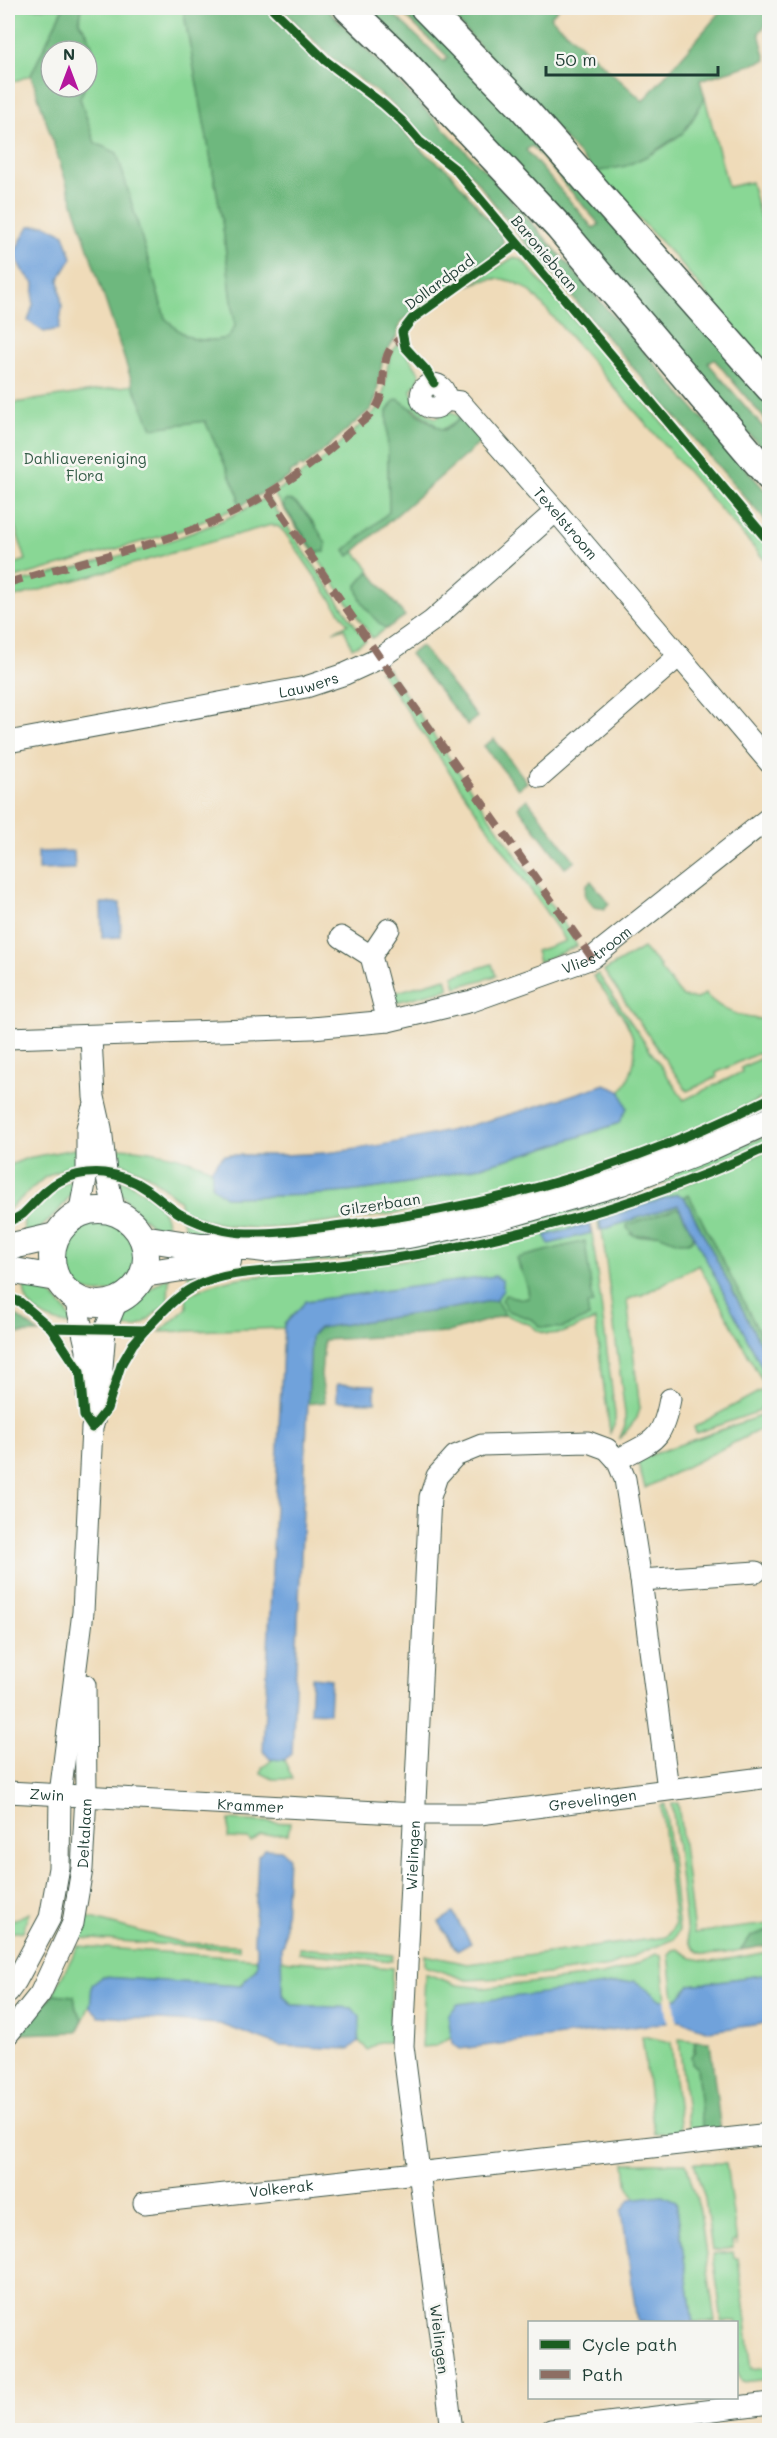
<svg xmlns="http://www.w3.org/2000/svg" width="777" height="2438" viewBox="0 0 777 2438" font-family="Mali,sans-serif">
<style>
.green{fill:#89d795;stroke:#548a64;stroke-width:1.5;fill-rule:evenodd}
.forest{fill:#6eb87e;stroke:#467a59;stroke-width:1.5;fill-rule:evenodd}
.water{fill:#6fa2db;stroke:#477088;stroke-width:1.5}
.pier{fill:#efdbb9}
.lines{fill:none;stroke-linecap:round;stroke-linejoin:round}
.minor-casing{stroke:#3e5548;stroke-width:23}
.tertiary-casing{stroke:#3e5548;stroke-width:28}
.secondary-casing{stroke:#3e5548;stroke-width:31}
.minor{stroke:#fff;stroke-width:21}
.tertiary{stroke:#fff;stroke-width:26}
.secondary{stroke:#fff;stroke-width:28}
.quiet{stroke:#8d6e63;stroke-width:8;stroke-dasharray:15 8;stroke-linecap:butt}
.cycleway-casing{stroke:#f6f6f2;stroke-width:13}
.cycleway{stroke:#1b5e20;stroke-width:9}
.labels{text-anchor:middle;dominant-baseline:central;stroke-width:5;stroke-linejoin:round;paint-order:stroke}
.street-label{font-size:15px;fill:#1f3d34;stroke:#f6f6f2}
.park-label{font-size:15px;fill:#345c47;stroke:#f6f6f2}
</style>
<rect width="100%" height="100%" fill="#f6f6f2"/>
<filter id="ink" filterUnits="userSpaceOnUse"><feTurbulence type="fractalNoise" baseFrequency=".0167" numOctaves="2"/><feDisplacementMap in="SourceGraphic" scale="12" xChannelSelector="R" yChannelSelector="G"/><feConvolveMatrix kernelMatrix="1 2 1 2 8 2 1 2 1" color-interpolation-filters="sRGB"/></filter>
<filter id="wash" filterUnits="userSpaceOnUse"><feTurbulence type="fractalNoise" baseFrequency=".008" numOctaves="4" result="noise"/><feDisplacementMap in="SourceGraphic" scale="24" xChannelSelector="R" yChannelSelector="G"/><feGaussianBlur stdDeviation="1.35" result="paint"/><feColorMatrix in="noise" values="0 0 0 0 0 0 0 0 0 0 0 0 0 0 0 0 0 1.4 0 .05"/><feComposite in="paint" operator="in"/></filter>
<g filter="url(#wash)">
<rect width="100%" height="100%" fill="#efdbb9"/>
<g class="green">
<polygon points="8,8 63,8 31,75 8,84"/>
<path d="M 82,8 L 183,8 L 222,220 L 235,326 L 228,338 C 197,344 187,340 165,318 L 117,153 L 95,143 L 80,98 L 94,68 L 87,32 L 79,22 Z"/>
<path d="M 705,98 L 728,187 L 751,182 L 769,251 L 769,368 L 675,257 L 595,172 C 627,166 656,156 681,134 C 691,126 698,109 705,98 Z"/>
<path d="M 514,257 L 522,260 L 769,546 L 769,565 L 532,293 C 513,277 491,275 469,286 Z"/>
<path d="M 399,342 L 420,374 L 418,381 L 411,390 C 413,400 426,415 436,418 L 445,413 L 452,412 L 461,418 L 442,430 L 414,408 L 387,411 L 389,512 L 345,550 L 349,556 L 355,552 L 369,568 L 369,571 L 357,585 C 358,602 373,618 386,629 L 372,638 L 273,493 L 320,462 L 378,409 C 390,387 381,362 399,342 ZM 291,500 C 307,510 323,533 325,552 L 317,552 L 283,506 Z"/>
<polygon points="133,385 152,428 205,421 239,496 238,500 241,506 179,531 8,580 8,566 26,560 8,506 8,404"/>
<path d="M 267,497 L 366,641 L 352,648 L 344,628 L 333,632 L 348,624 L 285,533 L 279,527 L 271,525 L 8,599 L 8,586 C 95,561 189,544 267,497 Z"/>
<polygon points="387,668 572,936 577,946 539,962 536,951 566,941 380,671"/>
<path d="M 643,948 L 661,967 L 660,969 L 683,997 L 697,999 L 705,994 C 723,1012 745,1020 769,1019 L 769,1048 L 716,1073 L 717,1077 L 687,1091 L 604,971 Z"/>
<polygon points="492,964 496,976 456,987 453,976"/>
<path d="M 598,974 L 684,1100 L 742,1072 L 741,1068 L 769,1054 L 769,1095 C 735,1111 701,1127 666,1141 C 562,1183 451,1208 340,1221 C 285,1228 231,1237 181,1209 L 180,1201 L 148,1175 L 115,1160 L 110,1148 C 144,1148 183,1155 213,1170 L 225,1197 C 278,1196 332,1196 385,1187 C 465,1174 542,1150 619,1123 L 627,1108 L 620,1093 C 654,1042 623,1018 593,976 Z"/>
<polygon points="446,978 449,989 392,1003 390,994"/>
<path d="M 769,1104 L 769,1107 C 631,1173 480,1216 328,1232 C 307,1234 285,1238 264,1238 C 239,1239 212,1235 187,1233 L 181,1218 C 235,1247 296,1235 354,1227 C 500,1208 637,1167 769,1104 Z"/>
<path d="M 769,1136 L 769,1141 C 676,1182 579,1217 479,1238 C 399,1255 317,1263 235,1270 L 214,1274 L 188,1286 L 188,1274 L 212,1269 L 369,1253 L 420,1244 Z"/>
<polygon points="80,1148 76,1162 44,1178 8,1210 8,1218 8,1166 27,1158"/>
<polygon points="769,1150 769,1371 677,1194 600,1220 599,1231 597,1215 684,1185"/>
<path d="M 111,1176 C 128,1180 159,1199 165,1216 C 168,1221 167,1230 167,1236 C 145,1223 122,1200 111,1176 Z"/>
<path d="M 79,1178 C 68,1205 49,1224 24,1239 C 24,1233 23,1225 24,1220 C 30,1200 60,1183 79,1178 Z"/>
<polygon points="678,1205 680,1210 679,1209 630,1234 641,1237 658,1234 693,1239 693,1233 769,1381 769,1403 760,1408 760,1411 696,1433 694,1427 766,1388 699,1265 640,1296 639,1295 627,1300 640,1409 637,1418 619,1440 625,1425 625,1414 602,1230"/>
<path d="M 590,1217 L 615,1414 L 615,1422 L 610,1433 L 595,1320 L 562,1333 L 547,1334 L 538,1331 L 531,1325 L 503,1314 L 496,1300 L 503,1290 L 487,1278 L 307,1301 L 284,1324 L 284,1328 L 160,1332 L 187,1308 L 186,1297 C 222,1274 263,1276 305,1273 C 334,1270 362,1266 391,1262 C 458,1253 525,1237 590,1217 ZM 589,1224 L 591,1233 L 549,1244 L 546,1235 ZM 519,1267 L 589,1317 L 541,1327 L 533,1320 L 506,1310 L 506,1295 L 523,1299 L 529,1298 L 527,1280 Z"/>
<circle cx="99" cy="1257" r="36"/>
<path d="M 169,1277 L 168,1302 L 144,1323 L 136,1328 L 115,1327 C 125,1309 151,1286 169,1277 Z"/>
<path d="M 24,1279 C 47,1289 63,1302 74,1325 C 57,1324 32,1316 26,1298 C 24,1292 24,1285 24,1279 Z"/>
<polygon points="769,1414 769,1425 645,1488 637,1460 763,1415 764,1417"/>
<polygon points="270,1758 284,1760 293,1779 273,1779 261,1773 262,1768 272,1760"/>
<path d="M 678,1803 L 694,1933 L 769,1924 L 769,1931 L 751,1936 L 741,1950 C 720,1954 693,1963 687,1935 L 672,1804 Z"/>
<polygon points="665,1804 679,1930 674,1939 610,1966 523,1977 467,1980 425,1966 425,1955 468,1964 666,1937 675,1925 661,1806"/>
<polygon points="229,1820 290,1823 288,1834 261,1835 251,1842 248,1839 228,1838"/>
<polygon points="29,1913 23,1931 8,1933 8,1922"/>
<polygon points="87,1917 183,1943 239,1945 239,1950 80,1938"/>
<path d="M 78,1946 L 257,1959 L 257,1967 L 239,1986 L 102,1977 C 92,1992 92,2005 83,2020 L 76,2009 L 74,1996 L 53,1994 Z"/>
<polygon points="299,1948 393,1955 392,1961 299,1953"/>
<polygon points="678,1949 692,1958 711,1962 769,1952 769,1974 690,1985 679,1998 674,1999 669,1954 673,1950"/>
<polygon points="656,1954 661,1955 666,2000 661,2000 635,1981 450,2022 452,2036 435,2046 422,2047 425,1973 457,1985 485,1988 602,1975 625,1969"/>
<polygon points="281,1960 392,1968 389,2042 379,2042 368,2050 359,2041 359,2021 352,2008 292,2005 282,1994"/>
<polygon points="642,2036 671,2042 681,2133 654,2133"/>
<polygon points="679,2039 695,2041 692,2063 697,2067 703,2133 689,2133"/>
<polygon points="625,2163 686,2163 700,2211 715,2322 693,2322 676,2201 662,2196 636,2199 627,2183"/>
<polygon points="694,2163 726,2163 737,2244 736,2240 732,2241 733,2248 712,2251 705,2199"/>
<polygon points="733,2252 734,2258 738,2258 752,2369 769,2367 769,2379 742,2382 737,2372 736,2322 722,2322 713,2254"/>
</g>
<g class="forest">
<path d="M 63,8 L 82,8 L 79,22 C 94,42 99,59 87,82 L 87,51 L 51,51 L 51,87 L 84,87 L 80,99 L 95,143 L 117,153 L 165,318 C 186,340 197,344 228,338 L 235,326 L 222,220 L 183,8 L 265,8 L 318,61 L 390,117 L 422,151 L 449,171 L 503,238 L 503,245 L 496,253 L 401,322 L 397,336 L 383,357 L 376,398 L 371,409 L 303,468 L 301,466 L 290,473 L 291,476 L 241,506 L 238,500 L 239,496 L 205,421 L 152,428 L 133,385 L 31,75 Z"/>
<polygon points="281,8 299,8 301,10 304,8 326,8 496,182 769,495 769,525 518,234 470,173 438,146 436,148 423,138 395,106 333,59"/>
<path d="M 361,8 L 387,8 L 444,62 L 448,57 L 397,8 L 421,8 L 769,399 L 769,424 L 714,359 L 708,363 L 769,434 L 769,456 ZM 532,146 L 599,224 L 599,225 L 593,228 L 526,150 Z"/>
<polygon points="445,8 559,8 550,17 643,101 724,8 769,8 769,21 759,33 766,60 700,80 705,98 683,133 649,155 626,166 595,172"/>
<path d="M 398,399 C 407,404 438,431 444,430 C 450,428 456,422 461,418 L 481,442 L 349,556 L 345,550 L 389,512 L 387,411 L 394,401 Z"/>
<path d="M 287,500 C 300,501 320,532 326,544 L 325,552 L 317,552 L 312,547 L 283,506 L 284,502 Z"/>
<path d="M 369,571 L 405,616 L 386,629 C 373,618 358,602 357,585 Z"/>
<polygon points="421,646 477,717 467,725 410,654"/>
<polygon points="494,739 527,782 518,789 484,746"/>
<polygon points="527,799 575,861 565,868 518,807"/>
<polygon points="591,881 609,903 604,909 594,907 585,896 586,885"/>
<polygon points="689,1195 769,1351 769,1361 684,1197"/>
<polygon points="677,1208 680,1210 693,1233 693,1239 688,1242 678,1242 658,1234 635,1236 627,1228 627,1225"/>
<path d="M 585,1241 L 593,1303 L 587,1304 L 589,1317 L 562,1328 L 548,1328 L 541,1327 L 533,1320 L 506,1310 L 502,1300 L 505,1295 L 523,1299 L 529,1298 C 529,1281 520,1273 517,1258 Z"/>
<polygon points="8,1300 9,1310 39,1333 8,1334"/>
<polygon points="496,1300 505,1315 446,1333 324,1340 321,1375 325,1402 308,1404 311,1336 319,1328 442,1310"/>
<polygon points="769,1931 769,1945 741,1950 751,1936"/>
<polygon points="53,1994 74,1996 76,2009 83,2020 77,2032 20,2034"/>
<polygon points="695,2041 710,2042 721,2133 703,2133 697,2067 692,2063 691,2056 695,2051"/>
</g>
<g class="water">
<polygon points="46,225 64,234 72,258 59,279 62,308 59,329 44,332 28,321 33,305 34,283 22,270 14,253 29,226"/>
<polygon points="74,851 75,869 38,870 38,852"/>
<polygon points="101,903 120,903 121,937 102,938"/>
<path d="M 605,1084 L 621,1092 L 627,1108 L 619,1123 C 542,1150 465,1174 385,1187 C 332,1196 278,1196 225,1197 L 212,1186 L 212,1168 L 224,1155 C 261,1155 297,1156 334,1152 C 427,1141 516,1114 605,1084 Z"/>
<polygon points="677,1194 684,1197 769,1361 769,1381 678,1205 601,1230 600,1220"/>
<polygon points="589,1224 591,1233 549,1244 545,1236"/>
<polygon points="495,1276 502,1280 503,1290 496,1300 442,1310 319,1328 311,1336 292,1754 284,1760 270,1759 263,1751 284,1325 306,1301"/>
<polygon points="337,1384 375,1385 375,1402 337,1401"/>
<polygon points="312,1677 331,1679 329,1713 310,1712"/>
<polygon points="265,1849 281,1850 288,1856 284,1944 281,1947 282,1994 292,2005 352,2008 360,2017 359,2041 349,2049 280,2046 220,2024 99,2016 90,2007 92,1985 102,1977 240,1986 257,1967 257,1946 254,1943 258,1856"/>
<polygon points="453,1913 471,1943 457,1951 439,1922"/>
<polygon points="769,1974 769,2023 709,2031 680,2021 460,2049 452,2043 448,2015 458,2004 635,1981 661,2000 678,1998 690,1985"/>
<polygon points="662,2195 676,2201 693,2322 637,2322 622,2211 630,2199"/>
</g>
<polygon class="pier" points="674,1996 677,2024 668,2025 665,1997"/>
</g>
<g filter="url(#ink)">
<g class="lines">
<defs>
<g id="minor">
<circle cx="433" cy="396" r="12"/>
<path id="s1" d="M 445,400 L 460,402 L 556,511 L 770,763"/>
<path id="s2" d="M 8,742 L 306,687 L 345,674 L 380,658 L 432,621 L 556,511"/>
<polyline points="540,777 679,656"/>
<polyline points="341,937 371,956"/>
<polyline points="388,1021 371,956 389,929"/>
<polyline points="91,1037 94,1097 101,1128 106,1172 115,1213"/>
<path id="s3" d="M 8,1038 L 312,1028 L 388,1021 L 472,1001 L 592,958 L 770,817"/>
<polyline points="79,1215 87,1173 87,1128 92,1110"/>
<polyline points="75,1298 87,1350 87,1395"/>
<path d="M 617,1460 C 654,1440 662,1442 670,1399"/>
<polyline points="641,1580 756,1572"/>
<path id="s4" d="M 8,1792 L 415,1814 L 480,1814 L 770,1777"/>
<polyline points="8,1992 16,1981 50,1918 59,1868 60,1794 83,1612 92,1428 99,1404 105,1330 117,1301"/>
<path id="s5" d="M 8,2034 L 40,1994 L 73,1923 L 82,1869 L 86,1795 L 85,1685"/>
<path id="s6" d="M 144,2203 L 770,2134"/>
<path id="s7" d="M 452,2430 L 403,2046 L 430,1497 L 437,1476 L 455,1456 L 482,1445 L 588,1442 L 607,1449 L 617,1460 L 625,1479 L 641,1580 L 668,1789"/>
<polyline points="551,2430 770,2403"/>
</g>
<g id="tertiary">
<circle cx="99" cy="1257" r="47"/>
<polyline points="142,1238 201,1247 248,1247 265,1249 408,1235 499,1217 621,1182 704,1150 770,1120"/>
<polyline points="8,1247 56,1236"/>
<polyline points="8,1270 56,1278"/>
<polyline points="143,1274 228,1261"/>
</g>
<g id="secondary">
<polyline points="348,8 396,54 559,227 770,477"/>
<polyline points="425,8 523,108 770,388"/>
</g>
</defs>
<use href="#minor" class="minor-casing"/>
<use href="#tertiary" class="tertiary-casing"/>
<use href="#secondary" class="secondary-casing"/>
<use href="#minor" class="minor"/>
<use href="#tertiary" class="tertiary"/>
<use href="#secondary" class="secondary"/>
<g class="quiet">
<polyline points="268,493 380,658 592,958"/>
<path d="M 8,583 C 73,563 141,550 205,525 C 258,504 305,472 347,434 C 356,426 371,417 377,406 C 390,382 375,353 403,337"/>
</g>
<defs>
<g id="cycleway">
<polyline points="272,8 326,61 383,104 401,120 419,141 455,169 770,543"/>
<polyline points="434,383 426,370 405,347 402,332 412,319 517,244"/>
<path d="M 8,1222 C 12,1220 19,1217 23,1214 C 35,1203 45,1188 60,1181 C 89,1167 120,1171 146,1189 C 158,1197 169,1208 182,1215 C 202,1225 225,1233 247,1233 C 281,1234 317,1228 351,1224 C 496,1206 639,1164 770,1098"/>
<path d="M 8,1297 L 20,1302 L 51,1328 L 145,1330 C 159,1316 174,1298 192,1288 C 227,1269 272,1272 312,1268 C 358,1263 405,1258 451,1248 C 558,1226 671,1193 770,1146"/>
<polyline points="51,1328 80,1372 84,1416 92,1428 107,1409 121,1365 133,1344 145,1330"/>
</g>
</defs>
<use href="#cycleway" class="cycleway-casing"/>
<use href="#cycleway" class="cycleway"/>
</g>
</g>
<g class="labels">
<g class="street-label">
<text transform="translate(545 253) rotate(50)">Baroniebaan</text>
<text transform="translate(439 282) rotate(-36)">Dollardpad</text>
<text stroke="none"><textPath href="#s1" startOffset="176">Texelstroom</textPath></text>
<text stroke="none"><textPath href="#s2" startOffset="306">Lauwers</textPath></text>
<text stroke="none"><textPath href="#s3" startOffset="602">Vliestroom</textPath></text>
<text transform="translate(380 1204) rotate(-9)">Gilzerbaan</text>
<text stroke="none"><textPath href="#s4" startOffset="39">Zwin</textPath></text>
<text stroke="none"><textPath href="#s4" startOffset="586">Grevelingen</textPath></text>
<text stroke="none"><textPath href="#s4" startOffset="243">Krammer</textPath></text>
<text stroke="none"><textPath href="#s5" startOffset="220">Deltalaan</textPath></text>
<text stroke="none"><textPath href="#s7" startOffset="578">Wielingen</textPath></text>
<text stroke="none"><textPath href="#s6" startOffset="138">Volkerak</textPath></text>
<text transform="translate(440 2339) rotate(83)">Wielingen</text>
</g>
<g class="park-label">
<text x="85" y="458">Dahliavereniging<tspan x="85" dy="17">Flora</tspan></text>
</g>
</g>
<rect width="777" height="2438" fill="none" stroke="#f6f6f2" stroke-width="30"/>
<rect x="528" y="2321" width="210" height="78" fill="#f6f6f2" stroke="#a0aca6" stroke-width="1.5"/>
<rect x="540" y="2340" width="30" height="9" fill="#1b5e20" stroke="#a0aca6" stroke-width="1.5"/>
<text x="582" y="2351" font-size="18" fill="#1f3d34">Cycle path</text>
<rect x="540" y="2370" width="30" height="9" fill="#8d6e63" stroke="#a0aca6" stroke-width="1.5"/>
<text x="582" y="2381" font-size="18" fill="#1f3d34">Path</text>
<g transform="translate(69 69)"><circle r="28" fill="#f6f6f2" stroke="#a0aca6" stroke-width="1.5"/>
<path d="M0-4.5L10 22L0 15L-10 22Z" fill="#b5179e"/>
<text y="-9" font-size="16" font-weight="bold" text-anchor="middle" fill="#1f3d34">N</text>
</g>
<path d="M546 66v9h172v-9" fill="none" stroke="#1f3d34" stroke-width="3"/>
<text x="555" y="66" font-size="18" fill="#1f3d34" stroke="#f6f6f2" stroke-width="4.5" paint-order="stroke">50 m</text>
</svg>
